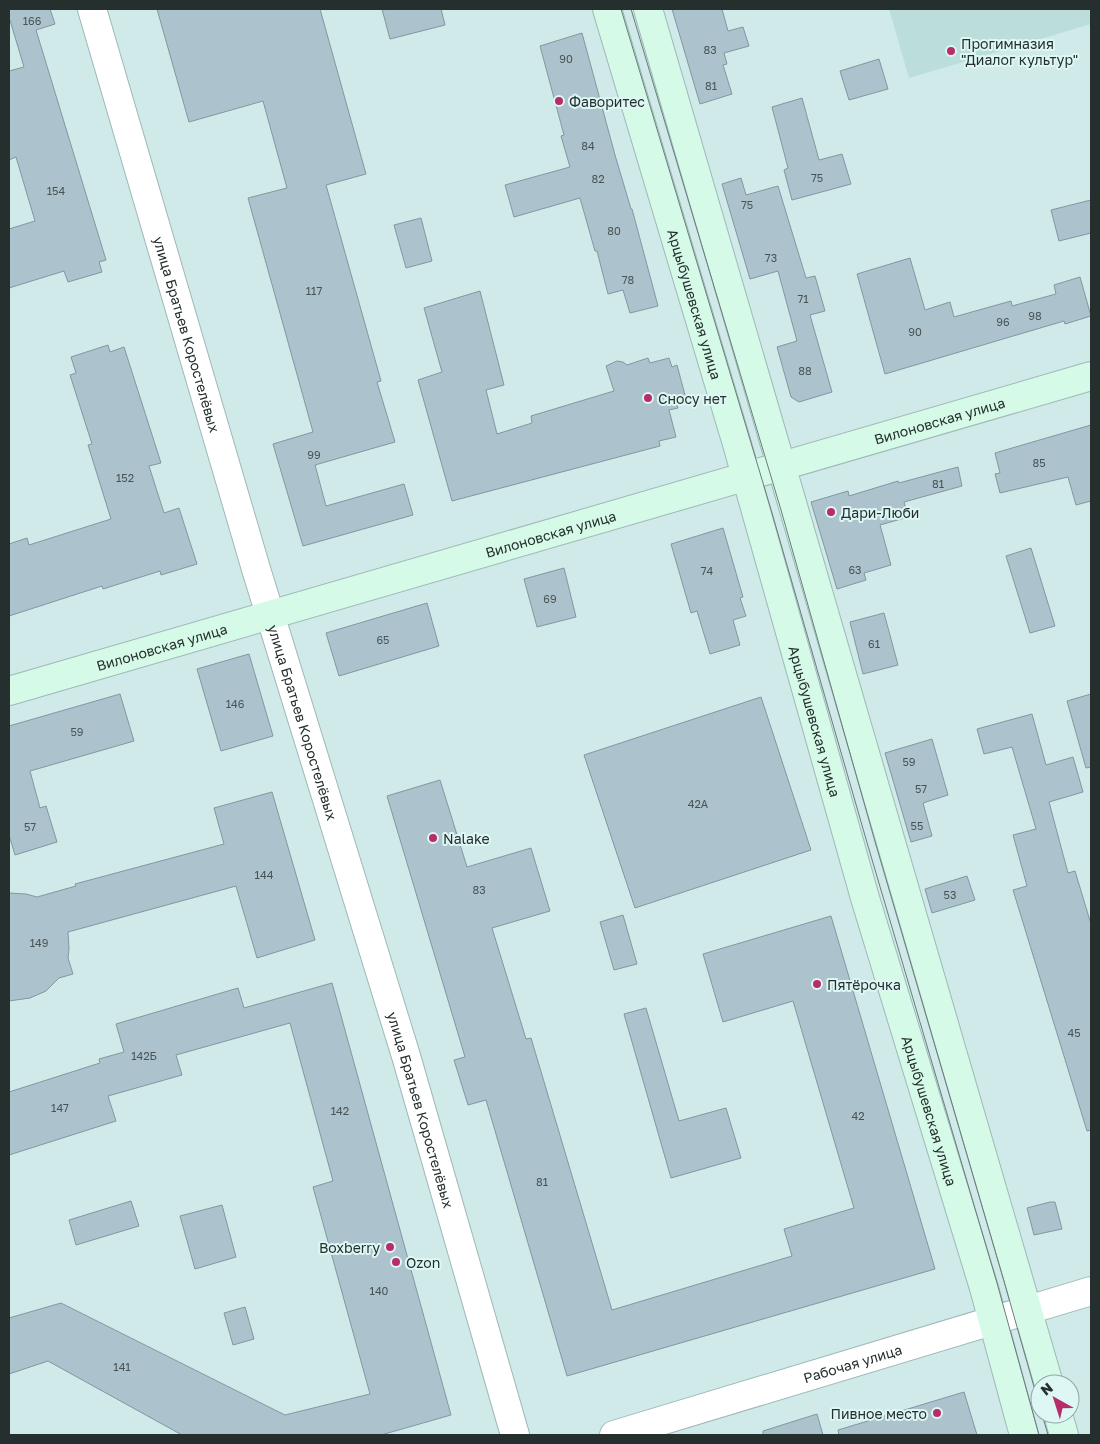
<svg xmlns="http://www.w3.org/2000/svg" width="1100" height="1444" viewBox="0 0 1100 1444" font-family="'Golos Text',sans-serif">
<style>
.built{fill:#bbdedb}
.building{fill:#acc2cc;stroke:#8297a0}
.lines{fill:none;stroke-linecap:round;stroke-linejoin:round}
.street-casing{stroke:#9fb8b7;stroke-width:30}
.secondary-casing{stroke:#9fb8b7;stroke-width:30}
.street{stroke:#fff;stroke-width:28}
.secondary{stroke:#d5fae7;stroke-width:28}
.tram{stroke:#6b7c7a;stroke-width:1}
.poi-dot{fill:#b72d69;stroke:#ddf7f5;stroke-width:2}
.labels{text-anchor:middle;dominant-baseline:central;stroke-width:4;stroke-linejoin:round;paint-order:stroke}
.number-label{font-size:11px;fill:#475456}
.poi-label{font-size:14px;fill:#252f2e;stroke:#ddf7f5;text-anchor:start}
.street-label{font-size:14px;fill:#252f2e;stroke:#ddf7f5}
</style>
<rect width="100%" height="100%" fill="#cfeae8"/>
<polygon class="built" points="889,9 1091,9 1091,24 909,78"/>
<g class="building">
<polygon points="9,9 50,9 55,24 36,30 106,260 99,262 102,272 68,282 64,271 9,288 9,229 35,221 16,157 9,160 9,71 24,67 9,17"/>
<polygon points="157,9 320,9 366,174 326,185 381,381 377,382 395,442 315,465 326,506 404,484 413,515 303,546 273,444 313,432 248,198 287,188 263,101 189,122"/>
<polygon points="382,9 441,9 445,25 390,39"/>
<polygon points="672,9 722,9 728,31 743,27 749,46 724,53 727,64 723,65 732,94 700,104"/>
<polygon points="582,33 615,155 631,209 632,209 658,306 630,313 623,290 608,294 597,251 595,251 580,198 514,217 505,185 570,167 561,136 564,135 540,46"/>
<polygon points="879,59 888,89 849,100 840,71"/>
<polygon points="802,98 819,160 842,154 851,184 792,200 784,170 788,168 772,107"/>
<polygon points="741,178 746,195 778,186 806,278 815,276 825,311 810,315 832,392 799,402 791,397 777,347 797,341 778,271 750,279 722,184"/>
<polygon points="1091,200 1091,233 1059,241 1051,210"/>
<polygon points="421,218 432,261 406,268 394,225"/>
<polygon points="910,258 925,310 950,302 954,317 1011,301 1012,306 1056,294 1054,285 1080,277 1091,316 1065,324 1064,321 1020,334 885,374 857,274"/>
<polygon points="480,291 504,385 486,390 497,434 532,423 531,416 614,391 606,366 617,361 623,362 627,365 648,358 650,363 669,358 672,367 677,365 685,395 675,398 678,408 669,410 676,437 659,441 660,446 452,501 418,380 442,372 424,308"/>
<polygon points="108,345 110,352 124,347 161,463 149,466 164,513 179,508 197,564 161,575 160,571 103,589 102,586 9,616 9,544 27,538 29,545 111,519 88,445 92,444 70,375 76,373 71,357"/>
<polygon points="1091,425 1091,501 1076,505 1068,477 1000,493 995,474 1000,473 995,453"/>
<polygon points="958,467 962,486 904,502 908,517 880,525 891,565 864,573 866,580 837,589 811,502 848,491 849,496 898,481 899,483"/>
<polygon points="723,528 743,597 740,598 746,616 733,620 740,645 710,654 697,611 691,613 671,544"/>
<polygon points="1031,548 1055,626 1030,633 1006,556"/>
<polygon points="564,568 576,617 537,627 524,579"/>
<polygon points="427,603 439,646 339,676 326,633"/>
<polygon points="884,613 898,665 863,674 850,622"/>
<polygon points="249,654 273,736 221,751 197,669"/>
<polygon points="120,694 134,741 30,771 40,808 46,806 57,842 15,855 9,835 9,726"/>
<polygon points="1091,694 1091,767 1086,768 1067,701"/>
<polygon points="761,697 811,850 635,908 584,755"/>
<polygon points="1032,714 1046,765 1073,757 1083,792 1049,802 1068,873 1075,871 1091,924 1091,1130 1087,1131 1013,890 1027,886 1013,835 1036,829 1012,747 984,754 977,729"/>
<polygon points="932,739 948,795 923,803 932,836 911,842 885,753"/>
<polygon points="440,780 467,867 531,848 550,911 492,928 526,1039 531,1038 612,1310 792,1256 784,1229 854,1208 793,1001 723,1022 703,954 831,916 935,1269 567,1376 486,1100 468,1105 454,1060 465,1057 387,796"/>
<polygon points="272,792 315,940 257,958 236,886 68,932 69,949 68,958 73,974 59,978 46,991 30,998 9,1001 9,893 26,894 37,897 76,886 75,884 224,844 214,808"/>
<polygon points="967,876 975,900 932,913 925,889"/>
<polygon points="623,915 637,964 614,970 600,922"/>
<polygon points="332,983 451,1415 381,1435 182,1435 48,1361 9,1374 9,1318 61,1303 285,1415 370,1394 313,1187 333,1181 290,1023 176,1055 182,1075 108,1096 116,1121 9,1155 9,1092 100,1063 99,1059 124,1052 116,1024 238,988 244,1008"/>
<polygon points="646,1008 679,1121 726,1108 741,1158 671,1178 624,1014"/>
<polygon points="131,1201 139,1226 76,1245 69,1220"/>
<polygon points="1050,1202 1055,1202 1062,1229 1034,1235 1027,1208"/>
<polygon points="222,1205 236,1257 195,1269 180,1216"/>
<polygon points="245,1307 254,1339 233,1345 224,1313"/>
<polygon points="964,1392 977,1435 839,1435 838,1430"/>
<polygon points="817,1414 823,1435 763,1435 763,1431"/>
</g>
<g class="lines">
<defs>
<g id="street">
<path id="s1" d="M 92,9 L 256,569 L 406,1056 L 515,1435"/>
<path id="s2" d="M 614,1435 L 1091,1291"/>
</g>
<g id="secondary">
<path id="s3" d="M 607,9 L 737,444 L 865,898 L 984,1288 L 1024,1435"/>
<polyline points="648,9 1049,1384"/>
<path id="s4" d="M 9,691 L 1091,376"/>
<polyline points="1058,1414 1064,1435"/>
</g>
</defs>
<use href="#street" class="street-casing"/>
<use href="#secondary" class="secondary-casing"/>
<use href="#street" class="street"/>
<use href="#secondary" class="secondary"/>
<g class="tram">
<polyline points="621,9 772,513 868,846 997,1283 1039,1435"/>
<polyline points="631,9 781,510 876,845 1004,1281 1040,1408"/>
<polyline points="1042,1414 1048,1435"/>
</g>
</g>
<g class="poi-dot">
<circle cx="951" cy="51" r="5"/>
<circle cx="559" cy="101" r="5"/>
<circle cx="648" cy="398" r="5"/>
<circle cx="831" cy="512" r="5"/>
<circle cx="433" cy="838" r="5"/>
<circle cx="817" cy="984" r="5"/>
<circle cx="390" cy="1247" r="5"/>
<circle cx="396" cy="1262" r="5"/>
<circle cx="937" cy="1413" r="5"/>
</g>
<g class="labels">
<g class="number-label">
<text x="32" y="20">166</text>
<text x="710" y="49">83</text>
<text x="566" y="58">90</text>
<text x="711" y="85">81</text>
<text x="588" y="145">84</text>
<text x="817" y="177">75</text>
<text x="598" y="178">82</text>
<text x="56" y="190">154</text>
<text x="747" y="204">75</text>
<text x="614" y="230">80</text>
<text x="771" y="257">73</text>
<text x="628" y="279">78</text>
<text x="314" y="290">117</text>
<text x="803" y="298">71</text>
<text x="1035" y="315">98</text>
<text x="1003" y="321">96</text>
<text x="915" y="331">90</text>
<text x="805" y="370">88</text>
<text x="314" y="454">99</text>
<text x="1039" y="462">85</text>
<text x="125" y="477">152</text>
<text x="938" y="483">81</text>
<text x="855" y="569">63</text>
<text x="707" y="570">74</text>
<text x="550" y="598">69</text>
<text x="383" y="639">65</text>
<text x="874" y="643">61</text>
<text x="235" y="703">146</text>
<text x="77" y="731">59</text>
<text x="909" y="761">59</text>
<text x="921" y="788">57</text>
<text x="698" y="803">42А</text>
<text x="917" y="825">55</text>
<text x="30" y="826">57</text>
<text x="264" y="874">144</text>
<text x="479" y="889">83</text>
<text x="950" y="894">53</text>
<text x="39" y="942">149</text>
<text x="1074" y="1032">45</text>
<text x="144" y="1055">142Б</text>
<text x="60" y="1107">147</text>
<text x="340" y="1110">142</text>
<text x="858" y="1115">42</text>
<text x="542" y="1181">81</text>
<text x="379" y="1290">140</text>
<text x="122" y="1366">141</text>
</g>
<g class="poi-label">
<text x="961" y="43">Прогимназия<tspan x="961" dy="16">"Диалог культур"</tspan></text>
<text x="569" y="101">Фаворитес</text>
<text x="658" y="398">Сносу нет</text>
<text x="841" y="512">Дари-Люби</text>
<text x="443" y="838">Nalake</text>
<text x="827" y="984">Пятёрочка</text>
<text x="380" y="1247" text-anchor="end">Boxberry</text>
<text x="406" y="1262">Ozon</text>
<text x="927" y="1413" text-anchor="end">Пивное место</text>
</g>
<g class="street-label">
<text stroke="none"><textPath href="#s3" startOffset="308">Арцыбушевская улица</textPath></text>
<text stroke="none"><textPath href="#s1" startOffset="339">улица Братьев Коростелёвых</textPath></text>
<text stroke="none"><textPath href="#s4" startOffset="969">Вилоновская улица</textPath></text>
<text stroke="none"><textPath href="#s4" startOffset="564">Вилоновская улица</textPath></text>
<text stroke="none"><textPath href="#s4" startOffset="159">Вилоновская улица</textPath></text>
<text stroke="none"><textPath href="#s1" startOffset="744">улица Братьев Коростелёвых</textPath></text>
<text stroke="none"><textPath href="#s3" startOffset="742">Арцыбушевская улица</textPath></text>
<text stroke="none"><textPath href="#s1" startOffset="1149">улица Братьев Коростелёвых</textPath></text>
<text stroke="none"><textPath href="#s3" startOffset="1148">Арцыбушевская улица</textPath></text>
<text stroke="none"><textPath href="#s2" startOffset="249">Рабочая улица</textPath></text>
</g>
</g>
<rect width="1100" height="1444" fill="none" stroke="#252f2e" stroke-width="20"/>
<g transform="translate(1055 1399) rotate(321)"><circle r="24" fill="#ddf7f5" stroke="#93a7a5"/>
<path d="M0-4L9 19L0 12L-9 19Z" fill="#b72d69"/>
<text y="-8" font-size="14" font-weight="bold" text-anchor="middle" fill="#252f2e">N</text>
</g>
</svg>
